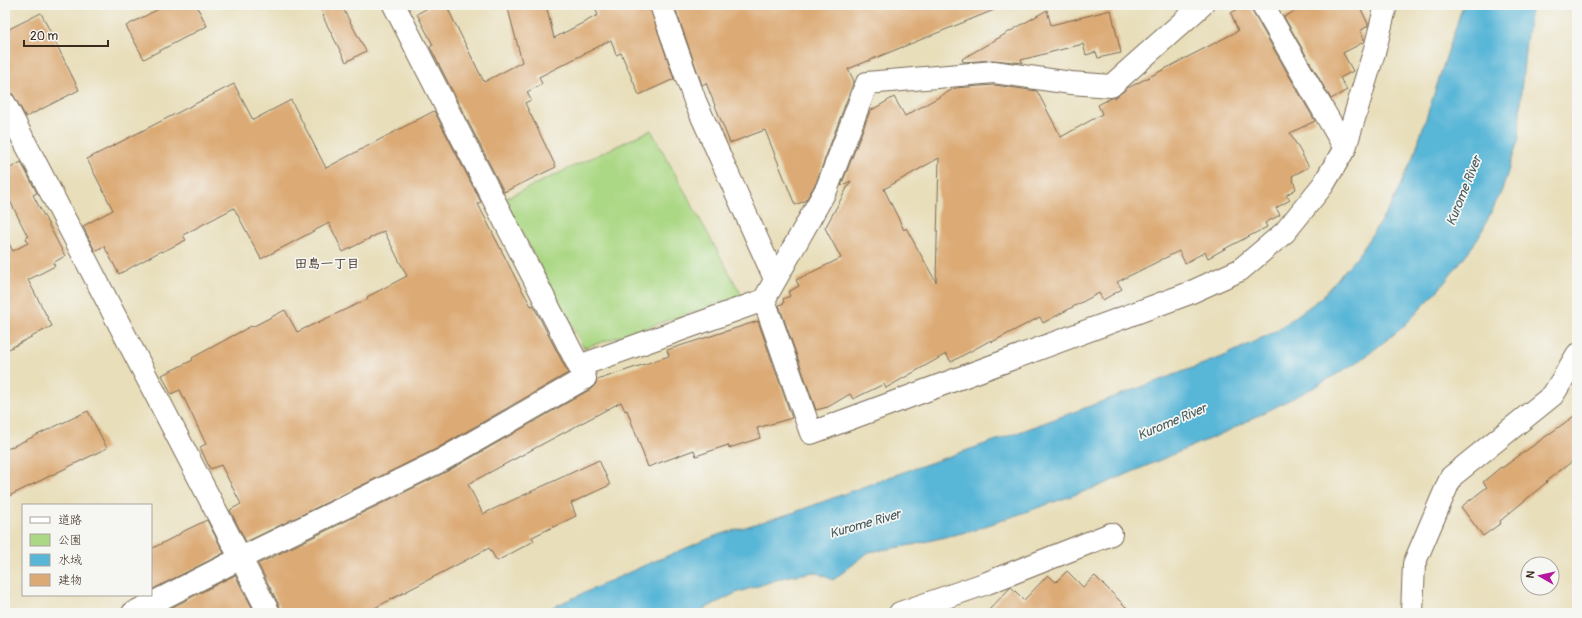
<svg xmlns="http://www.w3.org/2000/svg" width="1582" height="618" viewBox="0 0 1582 618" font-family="Pangolin,'Klee One',sans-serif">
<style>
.green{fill:#abd884;stroke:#738151}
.water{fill:#59b6d7;stroke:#4a707a}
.building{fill:#dcaa74;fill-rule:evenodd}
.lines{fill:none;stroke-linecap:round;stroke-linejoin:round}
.street-casing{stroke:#786955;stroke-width:24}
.street{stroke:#fff;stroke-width:22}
.labels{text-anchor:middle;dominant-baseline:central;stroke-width:3.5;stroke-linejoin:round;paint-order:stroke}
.water-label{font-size:13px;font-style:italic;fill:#465b5f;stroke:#f6f6f2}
.neighbourhood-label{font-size:13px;font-weight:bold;fill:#3b2a1e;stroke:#f6f6f2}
</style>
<rect width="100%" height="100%" fill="#f6f6f2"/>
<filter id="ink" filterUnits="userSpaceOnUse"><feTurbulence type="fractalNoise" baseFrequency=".025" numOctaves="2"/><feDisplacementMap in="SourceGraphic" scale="8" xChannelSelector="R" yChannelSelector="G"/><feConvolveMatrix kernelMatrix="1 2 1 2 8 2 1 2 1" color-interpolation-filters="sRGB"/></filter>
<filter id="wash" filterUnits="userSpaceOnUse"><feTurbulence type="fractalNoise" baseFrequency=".012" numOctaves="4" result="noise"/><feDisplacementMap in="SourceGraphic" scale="16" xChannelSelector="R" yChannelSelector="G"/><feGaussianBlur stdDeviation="0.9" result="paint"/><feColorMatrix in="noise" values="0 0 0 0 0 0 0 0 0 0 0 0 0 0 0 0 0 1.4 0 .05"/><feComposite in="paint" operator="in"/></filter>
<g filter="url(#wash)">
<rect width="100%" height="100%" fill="#e8deba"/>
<polygon class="green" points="651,130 742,296 584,348 504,199"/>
<polygon class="water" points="1463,5 1532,5 1526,42 1521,92 1519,138 1502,190 1478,239 1441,287 1403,327 1361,360 1313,388 1228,431 1097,487 974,530 912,545 869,552 833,580 815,572 789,576 736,593 696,613 540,613 643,566 715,536 795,512 895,475 1014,434 1222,357 1274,332 1320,299 1358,255 1391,206 1414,155"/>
<g id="blocks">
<g class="building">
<polygon points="166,5 196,5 207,26 144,59 126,26"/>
<polygon points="320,5 341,5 366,51 346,62 325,21"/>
<polygon points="433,5 446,5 484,82 522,62 507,5 546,5 554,38 598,15 594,5 649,5 674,79 639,95 621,53 616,55 611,40 539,77 542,84 527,92 531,100 525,103 556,167 504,192 430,47 433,45 417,14"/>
<polygon points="674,5 1004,5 1004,6 848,69 854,81 816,183 805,201 795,205 765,130 730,143 706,83 702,85"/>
<path d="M 1245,5 L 1251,5 L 1252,11 L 1315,121 L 1290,133 L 1309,167 L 1292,176 L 1296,189 L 1286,195 L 1290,200 L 1276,208 L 1280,215 L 1265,223 L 1267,227 L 1230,246 L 1208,258 L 1205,252 L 1185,263 L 1179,251 L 1117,282 L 1122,289 L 1103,300 L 1099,293 L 1043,323 L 1040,317 L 992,342 L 991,340 L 951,362 L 946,354 L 886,388 L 884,384 L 853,399 L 850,394 L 828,407 L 816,410 L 779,305 L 784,303 L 783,299 L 790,296 L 788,292 L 799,286 L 796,280 L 841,258 L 825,228 L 851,181 L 841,186 L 870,111 L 894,97 L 905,116 L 955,88 L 994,85 L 1037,91 L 1061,137 L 1102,114 L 1098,105 L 1111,98 L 1115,98 L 1126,89 L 1238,31 L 1231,13 ZM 939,158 L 936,282 L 906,228 L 904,230 L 884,189 Z"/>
<polygon points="1306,5 1359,5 1368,24 1368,26 1360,31 1364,39 1364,42 1343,53 1353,71 1340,78 1347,90 1331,99 1284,17"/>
<polygon points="1047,10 1051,25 1111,10 1121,53 1098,58 1096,52 1086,55 1083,44 1021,60 1023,63 993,60 963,62 962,59"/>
<polygon points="41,13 79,90 26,117 5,81 5,31"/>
<polygon points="234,84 253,120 291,100 326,168 434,111 481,202 478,204 517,281 531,306 533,305 568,373 436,449 246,542 230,510 241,504 221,465 210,469 200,447 206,444 180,390 171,394 162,375 193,360 192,358 251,326 252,327 285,310 297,332 368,299 367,297 407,276 384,231 343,252 329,223 261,259 234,208 183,235 186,240 162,252 161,251 119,274 104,246 95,251 83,226 113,210 87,159"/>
<polygon points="21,162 37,193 33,195 65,256 53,263 55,266 28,280 52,326 5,351 5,236 13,251 28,243 26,238 28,237 5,191 5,171"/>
<polygon points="758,321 792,418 757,428 760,438 729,448 728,445 696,456 694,450 648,467 627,410 625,411 621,402 468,484 483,514 599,460 610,485 571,503 576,516 532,537 534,541 497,561 489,548 365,613 281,613 280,607 258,564 448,471 591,389 595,385 597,380 669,356 667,350"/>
<polygon points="88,411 107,448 5,498 5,450"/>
<polygon points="1577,414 1577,458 1546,481 1547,482 1500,521 1501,523 1483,536 1461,507 1487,487 1483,482 1501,467 1502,468"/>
<polygon points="207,520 224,553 151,590 151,549 180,534 180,533"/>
<polygon points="1067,571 1083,587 1095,576 1132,613 986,613 1011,587 1024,600 1048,575 1056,582"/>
<polygon points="235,575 255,613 161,613"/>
</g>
</g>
</g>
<g filter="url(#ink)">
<use href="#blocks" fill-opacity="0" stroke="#786955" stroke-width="1"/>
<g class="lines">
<defs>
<g id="street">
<polyline points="661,5 695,101 775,279"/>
<polyline points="1263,5 1345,148"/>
<polyline points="5,104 269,613"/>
<polyline points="764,300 811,433 1187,294 1240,270 1285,232 1323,185 1345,148 1375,49 1386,5"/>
<polyline points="579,366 764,300 827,188 867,83 994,72 1071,83 1111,86 1202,5"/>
<polyline points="133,613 241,558 442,460 585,378 394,5"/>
<polyline points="900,613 987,583 1111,534"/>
<polyline points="1412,613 1414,564 1451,477 1553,395 1577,355"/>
</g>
</defs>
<use href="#street" class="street-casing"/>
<use href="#street" class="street"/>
</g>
</g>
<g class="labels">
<g class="water-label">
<text transform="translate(1464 191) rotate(-68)">Kurome River</text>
<text transform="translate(1172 422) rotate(-23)">Kurome River</text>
<text transform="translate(865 524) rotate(-16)">Kurome River</text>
</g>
<g class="neighbourhood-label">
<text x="327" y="264">田島一丁目</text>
</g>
</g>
<rect width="1582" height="618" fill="none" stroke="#f6f6f2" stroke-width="20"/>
<rect x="22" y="504" width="130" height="92" fill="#f6f6f2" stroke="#aba49d"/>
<rect x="30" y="517" width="20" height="6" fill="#ffffff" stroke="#aba49d"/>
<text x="58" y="524" font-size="12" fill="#3b2a1e">道路</text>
<rect x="30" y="534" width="20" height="12" fill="#abd884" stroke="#aba49d"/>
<text x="58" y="544" font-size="12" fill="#3b2a1e">公園</text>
<rect x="30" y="554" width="20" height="12" fill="#59b6d7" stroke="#aba49d"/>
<text x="58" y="564" font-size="12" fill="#3b2a1e">水域</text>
<rect x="30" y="574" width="20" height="12" fill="#dcaa74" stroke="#aba49d"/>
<text x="58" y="584" font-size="12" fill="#3b2a1e">建物</text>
<g transform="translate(1540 576) rotate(278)"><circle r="19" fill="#f6f6f2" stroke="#aba49d"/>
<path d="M0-3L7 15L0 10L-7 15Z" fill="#b5179e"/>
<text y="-6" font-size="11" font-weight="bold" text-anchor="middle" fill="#3b2a1e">N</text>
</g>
<path d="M24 40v6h84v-6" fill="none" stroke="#3b2a1e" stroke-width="2"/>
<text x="30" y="40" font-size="12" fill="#3b2a1e" stroke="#f6f6f2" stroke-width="3" paint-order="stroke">20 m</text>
</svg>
